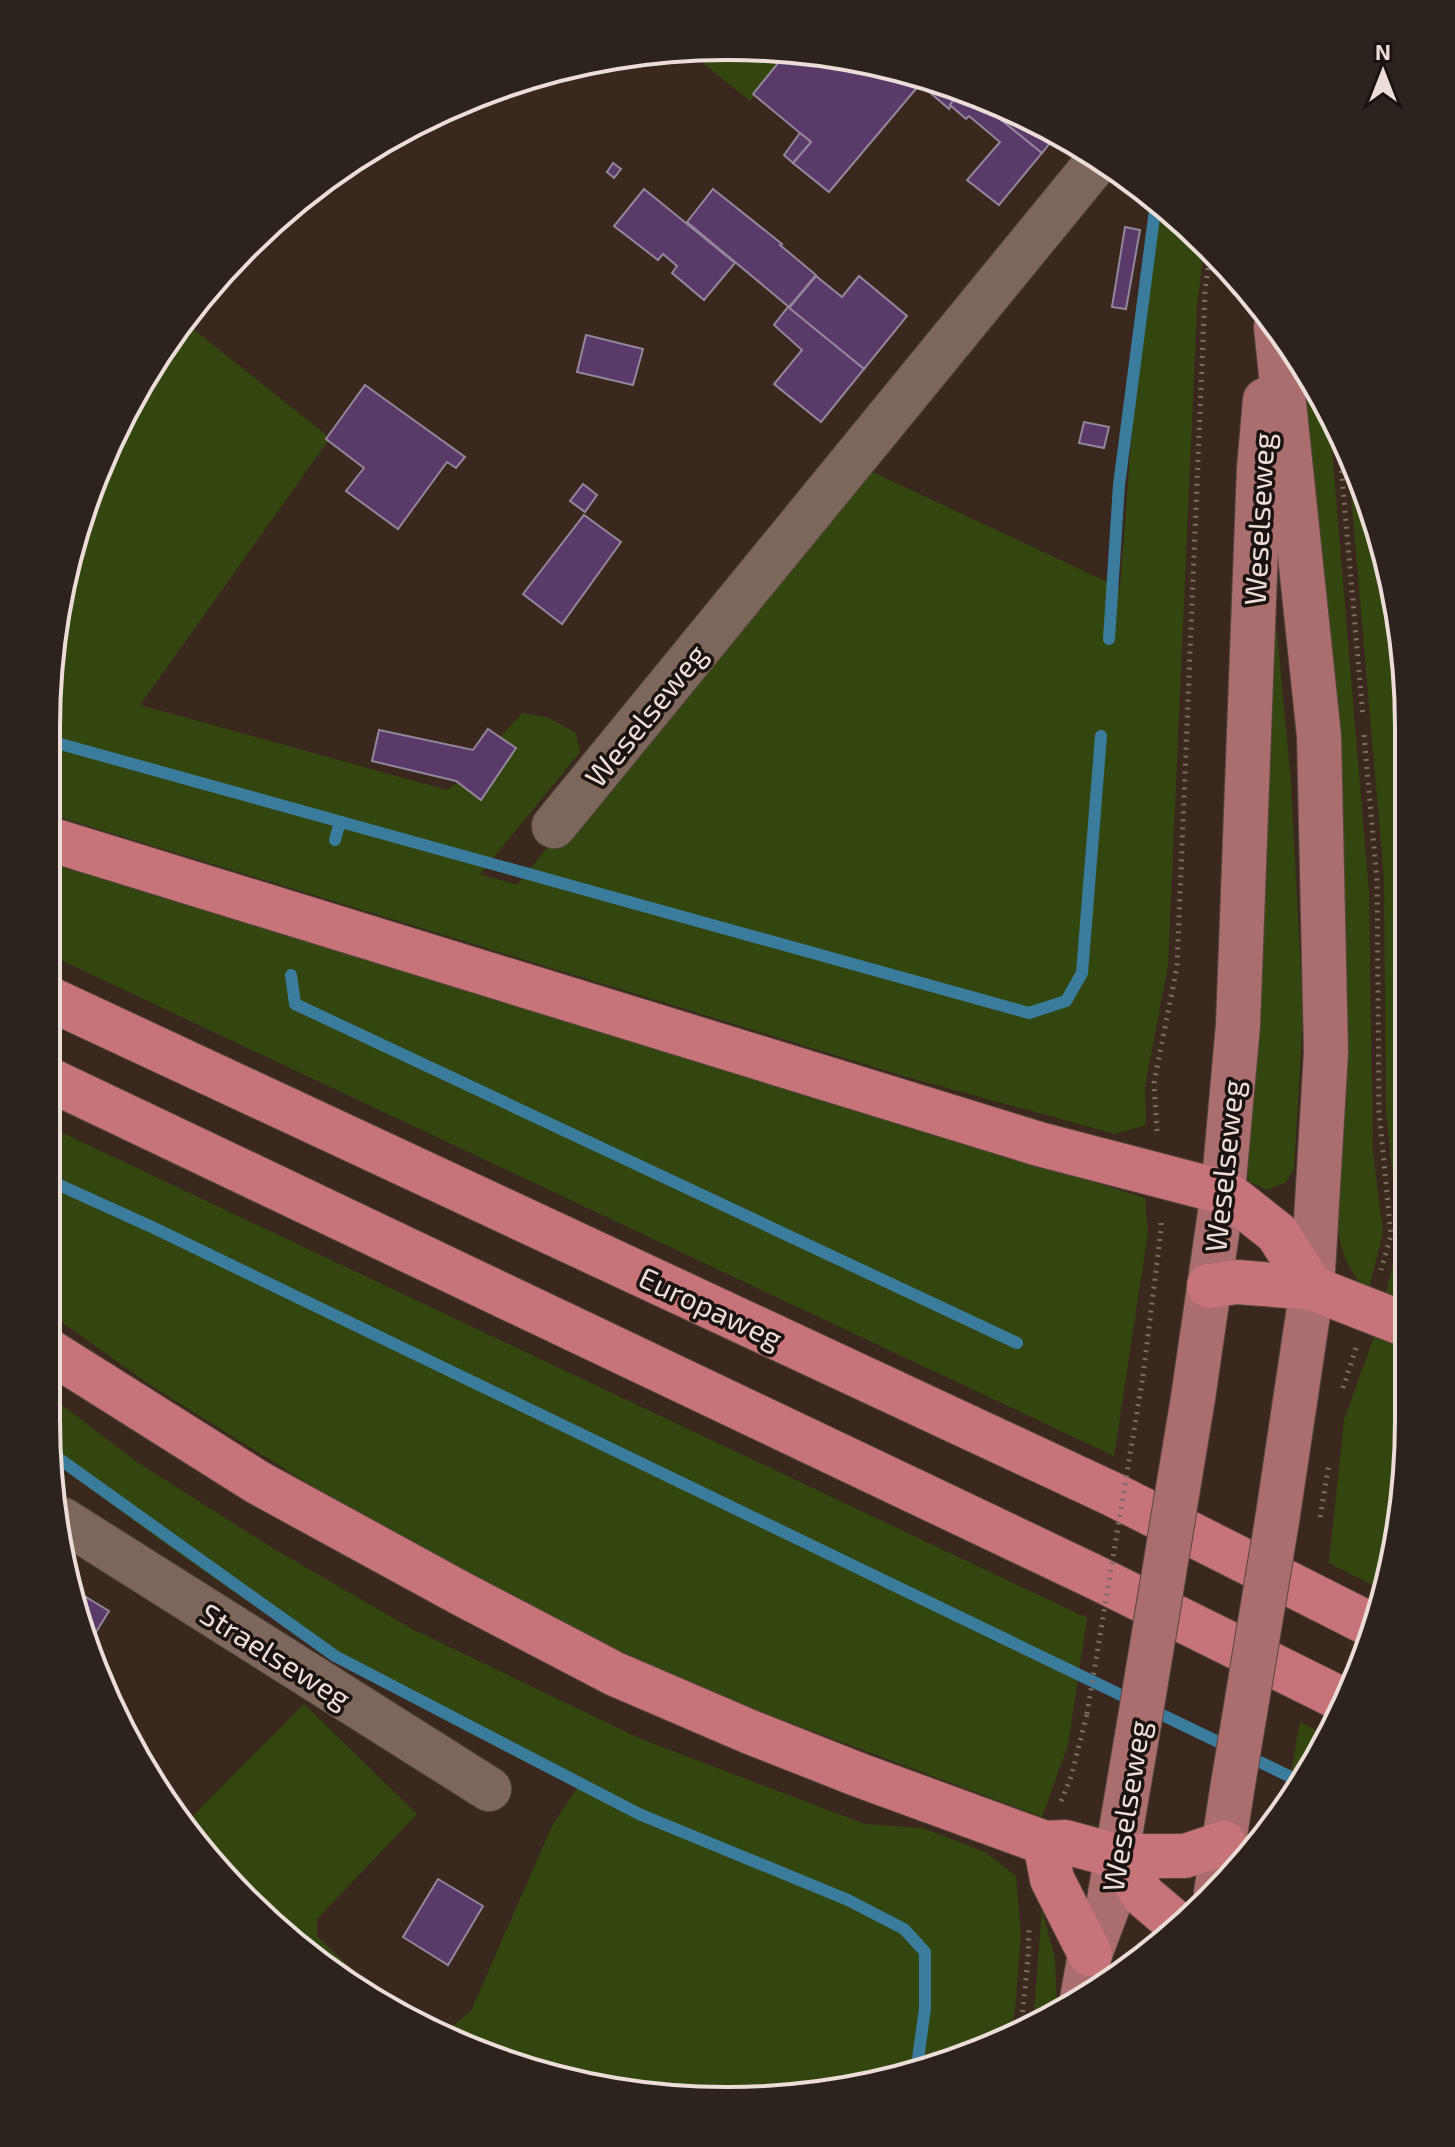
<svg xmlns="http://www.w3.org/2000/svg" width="1455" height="2147" viewBox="0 0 1455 2147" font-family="'Exo 2',sans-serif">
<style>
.green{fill:#344610}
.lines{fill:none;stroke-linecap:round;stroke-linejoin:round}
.stream{stroke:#3b7c9d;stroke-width:12}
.building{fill:#593a68;stroke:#93869a;stroke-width:2}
.minor-casing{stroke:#56463d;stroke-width:46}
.major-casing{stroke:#56463d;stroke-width:46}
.highway-casing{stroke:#56463d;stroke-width:46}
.path{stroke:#7c6c63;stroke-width:5;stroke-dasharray:2 6;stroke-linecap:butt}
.minor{stroke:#7d675c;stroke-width:44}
.major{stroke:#a96e6d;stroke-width:44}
.highway{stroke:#c67379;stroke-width:44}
.major-bridge-casing{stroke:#56463d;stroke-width:46;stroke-linecap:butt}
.path-bridge{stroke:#7c6c63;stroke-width:5;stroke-dasharray:2 6;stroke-linecap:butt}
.major-bridge{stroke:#a96e6d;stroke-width:44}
.labels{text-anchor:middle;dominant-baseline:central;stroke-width:7;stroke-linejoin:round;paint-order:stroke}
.street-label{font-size:30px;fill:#ebded8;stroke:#1b130f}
.rim{fill:none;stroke:#ebded8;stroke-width:4}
</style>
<rect width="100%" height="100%" fill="#3a281e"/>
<g class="green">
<polygon points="727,46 789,52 750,101 687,50"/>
<polygon points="1154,200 1205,242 1197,306 1168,965 1145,1086 1146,1125 1115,1134 900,1075 46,813 46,727 59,595 116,426 188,325 330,438 140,705 447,790 463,779 522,713 549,718 576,733 580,752 480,874 517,885 643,731 864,468 1120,588 1135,391"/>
<path d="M 1299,359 L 1329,414 L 1369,892 L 1373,1153 L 1383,1233 L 1368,1292 C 1348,1269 1341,1254 1337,1223 Z"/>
<polygon points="1347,448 1357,466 1396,594 1409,727 1409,1310 1384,1302 1399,1237 1386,1110 1384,879"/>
<polygon points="1269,631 1277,631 1291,783 1303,1015 1294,1169 1285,1183 1267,1190 1250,1182 1242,1166"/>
<polygon points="46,860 598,1027 1145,1198 1148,1232 1114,1456 46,953"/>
<polygon points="46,1125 1087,1618 1068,1745 1042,1817 708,1692 502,1595 312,1486 149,1384 46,1311"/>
<polygon points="1375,1334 1409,1347 1409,1420 1396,1552 1383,1590 1329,1563 1344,1420"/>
<path d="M 46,1393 L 137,1462 L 274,1549 L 414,1630 L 641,1739 L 865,1824 L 922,1828 L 985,1852 L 1016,1876 L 1021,1934 L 1015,2008 L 1011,2031 L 861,2088 L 682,2100 L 467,2049 L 442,2035 L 471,2011 L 552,1826 L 577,1788 C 494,1746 411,1704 332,1655 C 235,1596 144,1529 53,1461 L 46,1419 Z"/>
<polygon points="304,1704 417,1814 317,1919 317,1936 390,2005 312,1960 185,1824"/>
<polygon points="1300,1722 1328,1736 1287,1793"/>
<polygon points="1042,1910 1055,1958 1057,2014 1033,2023"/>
<path d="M 1139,1947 L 1149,1948 L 1113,1975 C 1116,1961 1126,1952 1139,1947 Z"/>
</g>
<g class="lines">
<g class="stream">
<polyline points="1109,639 1119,485 1156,202"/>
<polyline points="46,740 1029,1013 1066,1001 1082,973 1101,736"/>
<polyline points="335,840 340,822"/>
<polyline points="291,975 295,1004 1017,1343"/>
<polyline points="46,1179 154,1228 1297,1780"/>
<polyline points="51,1453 335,1656 639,1814 848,1900 904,1929 925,1952 925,2008 917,2067"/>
</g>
</g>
<g class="building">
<polygon points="787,52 860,59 961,90 950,105 951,106 949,109 920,84 829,192 793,163 811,142 753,94"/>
<polygon points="961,90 966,91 1042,153 999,205 967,180 1000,142 969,116 966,119 950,105"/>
<polygon points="966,91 988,98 1057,134 1042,153"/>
<polygon points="800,133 811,142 793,163 784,155"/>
<polygon points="613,163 621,169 614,178 607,172"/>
<polygon points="644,189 735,263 704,300 672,273 677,266 663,254 658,260 614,226"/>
<polygon points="713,189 782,244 780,245 816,275 789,307 687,222"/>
<polygon points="1125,227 1140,230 1126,309 1112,307"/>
<polygon points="816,276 842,297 859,276 907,316 864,369 789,308"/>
<polygon points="788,307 864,369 821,422 774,384 802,350 774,325"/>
<polygon points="586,335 643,349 633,385 577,372"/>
<polygon points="365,385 465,457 456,468 447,462 398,529 346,491 364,468 326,439"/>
<polygon points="1084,422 1109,427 1104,448 1079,443"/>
<polygon points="583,484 597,495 585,512 570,501"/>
<polygon points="584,515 621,542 562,624 523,594"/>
<polygon points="488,729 516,748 481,800 456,781 372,761 379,730 473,750"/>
<polygon points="86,1597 109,1611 93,1637 81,1629 77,1610"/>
<polygon points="438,1879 483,1906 448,1965 403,1937"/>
</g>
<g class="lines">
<defs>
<g id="minor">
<polyline points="554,826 1100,158"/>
<polyline points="63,1520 489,1789"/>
</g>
<g id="major">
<polyline points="1276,327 1319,736 1326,1052 1312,1288 1277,1521"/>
<polyline points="1193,1398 1223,1192 1238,1025 1259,468 1265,400"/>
<polyline points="1216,1893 1233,1784"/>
<polyline points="1082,1999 1090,1954 1108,1906 1137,1736"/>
</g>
<g id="highway">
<polyline points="46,838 1039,1144 1223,1192 1234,1199 1277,1233 1312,1288"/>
<polyline points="46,997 1112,1494 1371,1625"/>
<polyline points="46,1078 1099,1579 1345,1701"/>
<polyline points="1209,1286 1237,1282 1312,1288 1409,1326"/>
<polyline points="46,1349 257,1482 460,1593 615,1674 750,1732 859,1775 1045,1843 1065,1842 1117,1856 1185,1856 1224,1843"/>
<polyline points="1045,1843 1052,1879 1090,1954"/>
<polyline points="1117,1856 1144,1896 1178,1925"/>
</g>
</defs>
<use href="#minor" class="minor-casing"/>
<use href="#major" class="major-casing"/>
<use href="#highway" class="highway-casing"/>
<g class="path">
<polyline points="1338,431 1363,717"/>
<polyline points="1364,735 1377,881 1379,1111 1391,1235 1381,1270"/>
<polyline points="1157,1131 1154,1083 1177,967 1205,291 1211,248"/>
<polyline points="1143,1376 1161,1230 1161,1217"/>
<polyline points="1343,1388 1356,1348"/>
<polyline points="1061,1801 1071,1777 1087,1714"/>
<polyline points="1021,2028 1028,1959 1029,1930"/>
</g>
<use href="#minor" class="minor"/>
<use href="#major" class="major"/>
<use href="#highway" class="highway"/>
<defs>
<g id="major-bridge">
<polyline points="1137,1736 1193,1398"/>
<polyline points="1233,1784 1277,1521"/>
</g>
</defs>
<use href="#major-bridge" class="major-bridge-casing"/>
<g class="path-bridge">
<polyline points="1320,1517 1329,1464"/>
<polyline points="1087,1714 1143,1376"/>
</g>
<use href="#major-bridge" class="major-bridge"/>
</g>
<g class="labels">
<g class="street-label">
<text transform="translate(1258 519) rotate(-87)">Weselseweg</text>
<text transform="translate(645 715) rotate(-51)">Weselseweg</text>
<text transform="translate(1223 1166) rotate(-84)">Weselseweg</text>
<text transform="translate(711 1307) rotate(25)">Europaweg</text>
<text transform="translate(276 1655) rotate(32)">Straelseweg</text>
<text transform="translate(1125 1806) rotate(-81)">Weselseweg</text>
</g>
</g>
<path d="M0 0H1455V2147H0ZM727 60H728A667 667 0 0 1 1395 727V1420A667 667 0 0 1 728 2087H727A667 667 0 0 1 60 1420V727A667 667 0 0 1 727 60Z" fill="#2c231f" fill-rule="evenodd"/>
<path class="rim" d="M727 60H728A667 667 0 0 1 1395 727V1420A667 667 0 0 1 728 2087H727A667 667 0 0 1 60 1420V727A667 667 0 0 1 727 60Z"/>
<g transform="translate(1383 72)" stroke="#1b130f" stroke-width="6" paint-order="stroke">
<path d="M0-6L14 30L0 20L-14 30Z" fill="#ebded8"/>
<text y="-12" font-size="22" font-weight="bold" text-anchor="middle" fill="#ebded8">N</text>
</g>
</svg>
